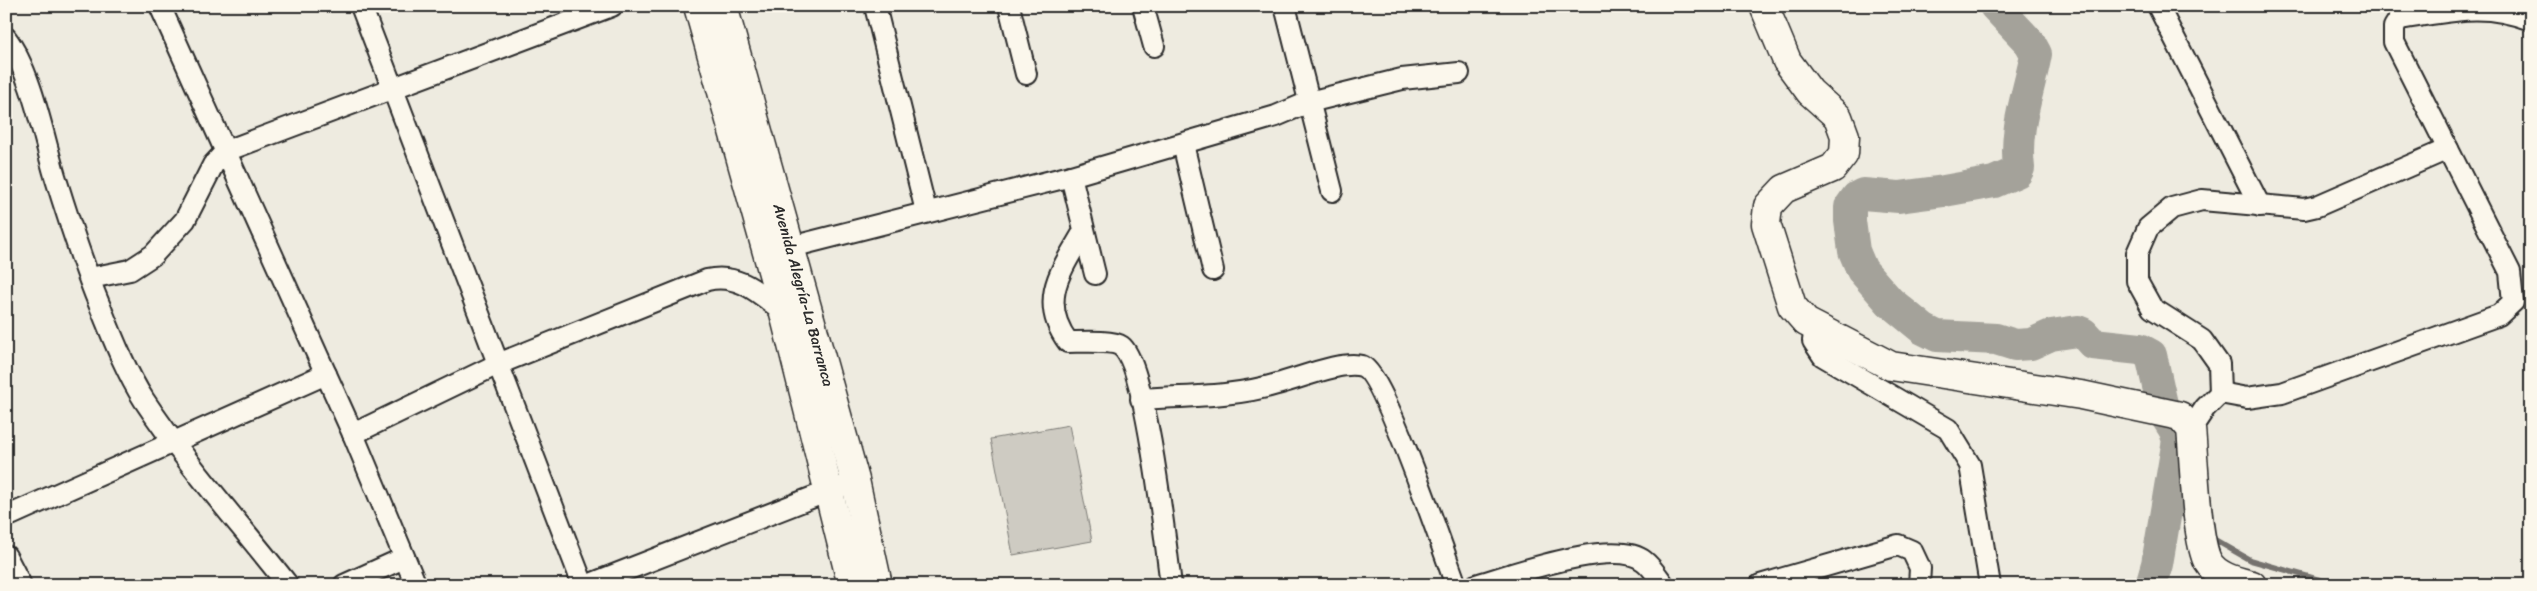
<svg xmlns="http://www.w3.org/2000/svg" width="2537" height="591" viewBox="0 0 2537 591" font-family="Sriracha,sans-serif">
<style>
.green{fill:#cecbc2;stroke:#7c7b76}
.lines{fill:none;stroke-linecap:round;stroke-linejoin:round}
.stream{stroke:#74726e;stroke-width:5.5}
.river{stroke:#a4a29a;stroke-width:32}
.street-casing{stroke:#2b2b2b;stroke-width:24}
.secondary-casing{stroke:#2b2b2b;stroke-width:31}
.street{stroke:#fbf7ec;stroke-width:20}
.secondary{stroke:#fbf7ec;stroke-width:28}
.labels{text-anchor:middle;dominant-baseline:central;stroke-width:4;stroke-linejoin:round;paint-order:stroke}
.street-label{font-size:15px;fill:#2b2b2b;stroke:#fbf7ec}
</style>
<rect width="100%" height="100%" fill="#eeebe0"/>
<filter id="ink" filterUnits="userSpaceOnUse"><feTurbulence type="fractalNoise" baseFrequency=".02" numOctaves="2"/><feDisplacementMap in="SourceGraphic" scale="10" xChannelSelector="R" yChannelSelector="G"/><feConvolveMatrix kernelMatrix="1 2 1 2 8 2 1 2 1" color-interpolation-filters="sRGB"/></filter>
<g filter="url(#ink)">
<polygon class="green" points="1069,425 1092,541 1013,555 991,439"/>
<g class="lines">
<g class="stream">
<polyline points="2165,508 2184,515 2189,521"/>
<polyline points="2210,537 2250,560 2338,585"/>
</g>
<path class="river" d="M 1995,6 L 2030,43 L 2036,54 C 2029,93 2014,127 2019,168 L 2017,172 L 1994,182 L 1944,191 L 1899,197 L 1863,194 L 1857,197 L 1850,207 L 1850,221 L 1854,251 L 1862,270 L 1890,302 L 1923,329 L 1937,336 L 1996,339 L 2015,345 L 2031,344 L 2051,335 L 2078,331 L 2083,333 L 2093,344 L 2140,349 L 2151,355 L 2164,413 L 2174,429 L 2178,440 L 2157,564 L 2151,585"/>
<defs>
<g id="street">
<polyline points="160,6 353,434 416,585"/>
<polyline points="361,6 583,585"/>
<polyline points="875,6 926,211"/>
<polyline points="1009,6 1026,74"/>
<polyline points="1143,6 1154,46"/>
<polyline points="1285,6 1332,191"/>
<polyline points="2158,6 2260,206"/>
<path d="M 6,38 C 31,71 43,135 55,176 C 67,215 80,255 95,294 C 109,328 124,369 144,400 C 187,465 240,524 288,585"/>
<polyline points="1183,144 1213,270"/>
<polyline points="1071,176 1095,274"/>
<path d="M 1084,231 C 1062,269 1037,300 1068,342 C 1080,342 1113,340 1121,346 C 1146,364 1166,547 1171,585"/>
<polyline points="791,247 1071,176 1276,116 1309,102 1402,79 1459,73"/>
<polyline points="90,278 130,270 153,255 185,220 213,165 226,151 612,6"/>
<polyline points="1815,326 1813,341 1823,356 1948,429 1970,465 1990,585"/>
<path d="M 2220,393 L 2247,398 L 2282,393 L 2499,315 L 2513,302 L 2510,272 L 2394,42 L 2394,27 L 2399,19 C 2449,12 2482,1 2531,20"/>
<path d="M 1141,399 C 1185,396 1234,397 1277,384 C 1298,379 1342,360 1362,366 C 1384,374 1444,553 1456,585"/>
<polyline points="2191,429 2205,408 2220,393 2219,364 2202,340 2152,308 2137,281 2137,253 2148,228 2172,208 2202,200 2304,209 2317,206 2448,149"/>
<path d="M 353,434 L 498,364 L 707,280 C 739,272 761,295 785,313"/>
<polyline points="6,517 326,374"/>
<polyline points="6,556 21,585"/>
<polyline points="344,585 404,558"/>
<polyline points="588,585 839,487"/>
<path d="M 1476,585 C 1511,575 1615,537 1644,561 C 1652,567 1658,577 1664,585"/>
<polyline points="1760,585 1898,545 1912,551 1920,568 1919,585"/>
</g>
<g id="secondary">
<polyline points="698,6 784,313 852,585"/>
<path id="s1" d="M 723,6 L 855,480 L 878,585"/>
<path d="M 1764,6 L 1787,61 L 1810,92 L 1838,117 L 1845,136 L 1844,154 L 1833,168 L 1784,189 L 1768,206 L 1766,224 L 1792,306 L 1806,322 L 1891,366 L 2081,395 L 2180,416 L 2191,429 C 2194,458 2196,540 2208,562 C 2217,577 2237,581 2252,585"/>
</g>
</defs>
<use href="#street" class="street-casing"/>
<use href="#secondary" class="secondary-casing"/>
<use href="#street" class="street"/>
<use href="#secondary" class="secondary"/>
</g>
</g>
<g class="labels">
<g class="street-label">
<text stroke="none"><textPath href="#s1" startOffset="300">Avenida Alegría-La Barranca</textPath></text>
</g>
</g>
<rect width="2537" height="591" fill="none" stroke="#fbf7ec" stroke-width="25"/>
<rect x="12" y="12" width="2512" height="566" fill="none" stroke="#2b2b2b" stroke-width="2" filter="url(#ink)"/>
</svg>
